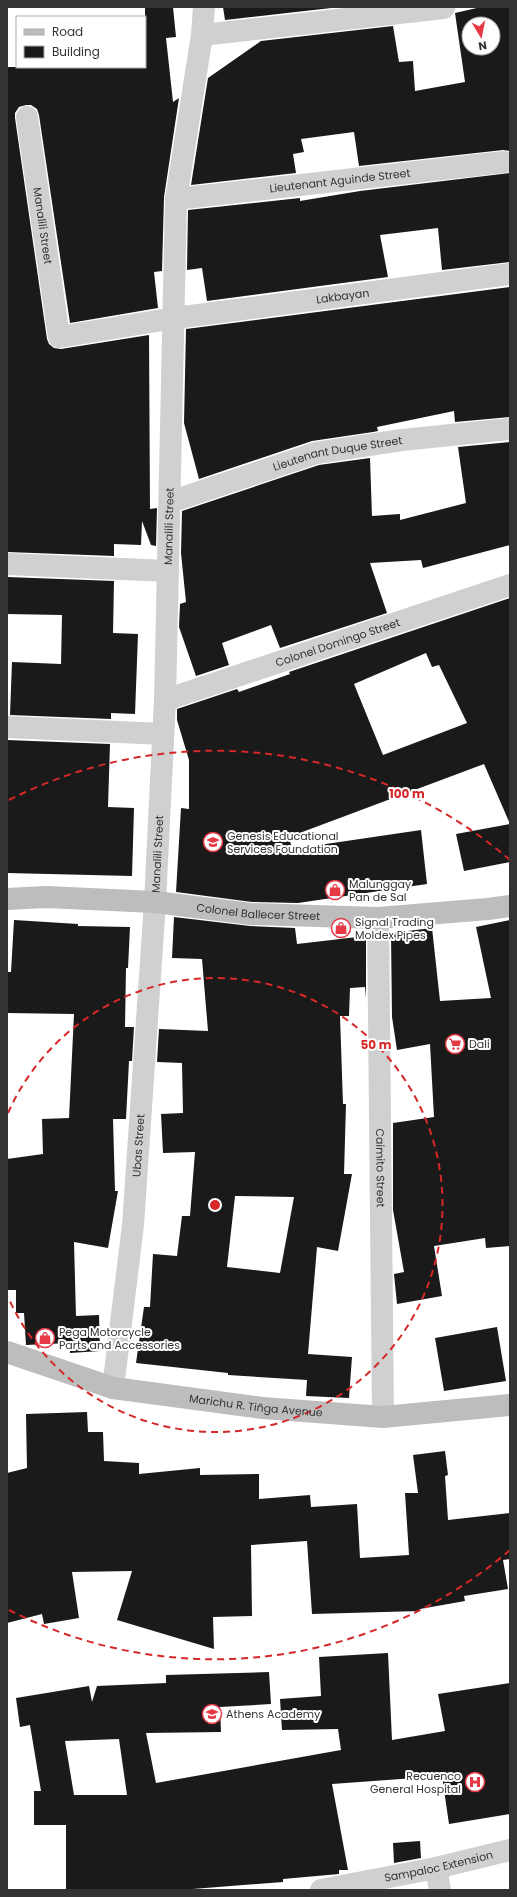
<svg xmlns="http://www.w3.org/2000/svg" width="517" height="1897" viewBox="0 0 517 1897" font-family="Poppins,sans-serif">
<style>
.building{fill:#1a1a1a;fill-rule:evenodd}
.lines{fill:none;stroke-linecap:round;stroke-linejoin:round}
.street{stroke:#d0d0d0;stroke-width:22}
.secondary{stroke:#bdbdbd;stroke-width:22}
.ring{fill:none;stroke:#d62828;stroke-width:2;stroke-dasharray:7 5}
.labels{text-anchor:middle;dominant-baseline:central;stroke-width:4;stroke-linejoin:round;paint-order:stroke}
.street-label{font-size:11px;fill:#333;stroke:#fff}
.poi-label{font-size:11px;fill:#333;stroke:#fff;text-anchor:start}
.centre{fill:#d62828;stroke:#fff;stroke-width:2}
.ring-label{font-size:12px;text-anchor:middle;font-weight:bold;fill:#d62828;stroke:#fff;stroke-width:4;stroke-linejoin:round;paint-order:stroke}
</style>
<rect width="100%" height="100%" fill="#fff"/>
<g class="building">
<polygon points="145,7 173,7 176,37 166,38 173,102 179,98 164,197 162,271 154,272 158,308 70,323 39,115 37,109 31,105 26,105 19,107 15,113 15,118 47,339 49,344 54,348 61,349 149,335 150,509 157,508 156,546 151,545 142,521 141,545 114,544 114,556 7,552 7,67 145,67"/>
<polygon points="223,7 309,8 340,7 225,20"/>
<path d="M 481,7 L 510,7 L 510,151 L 503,150 L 359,166 L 354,132 L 301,139 L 304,152 L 293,154 L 296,173 L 191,185 L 208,78 L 261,41 L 393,26 L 399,62 L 413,61 L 415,91 L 465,82 L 455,13 ZM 469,24 L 493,24 L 493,48 L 469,48 Z"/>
<polygon points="510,173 510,262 442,270 438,228 380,235 388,277 207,301 202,268 187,270 188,210 300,198 300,201 360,191"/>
<polygon points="510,287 510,417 455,422 454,411 377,427 378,431 373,432 312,441 199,479 184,423 186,329"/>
<polygon points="510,442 510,545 423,568 421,560 370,563 387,613 280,648 271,625 222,643 229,665 196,676 179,627 180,604 186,602 181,553 182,511 319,465 370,458 372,516 400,514 400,520 466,503 458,447"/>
<polygon points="7,577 114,581 113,633 138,634 135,714 111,713 111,719 10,715 12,662 61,664 62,615 7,614"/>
<path d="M 510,598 L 510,862 L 464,871 L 456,834 L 510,824 L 484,764 L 289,837 L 292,849 L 421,830 L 427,884 L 298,903 L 252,902 L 176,892 L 181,808 L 189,809 L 189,760 L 177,720 L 177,709 L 237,689 L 239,692 L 290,674 L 289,672 ZM 426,653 L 432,667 L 439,665 L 467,723 L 383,755 L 354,684 Z"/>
<polygon points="7,740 110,744 108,807 134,808 132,876 7,873"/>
<path d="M 174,917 L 250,926 L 295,928 L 297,944 L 366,936 L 366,998 L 365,987 L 350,988 L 349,1016 L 340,1016 L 343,1104 L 346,1104 L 344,1174 L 352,1174 L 338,1251 L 317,1247 L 308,1354 L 352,1357 L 349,1398 L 306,1396 L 307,1380 L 228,1375 L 228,1373 L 136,1363 L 144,1307 L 150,1307 L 153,1254 L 177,1256 L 182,1216 L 190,1216 L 195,1152 L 163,1153 L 161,1114 L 183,1113 L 182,1063 L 157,1062 L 159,1029 L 208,1031 L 202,959 L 172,958 ZM 235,1196 L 294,1197 L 280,1273 L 227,1267 Z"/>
<polygon points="14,920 78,924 78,926 130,927 128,968 126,968 125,1027 134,1027 132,1061 129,1061 126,1119 113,1119 115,1191 118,1191 108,1248 74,1242 76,1316 99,1315 100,1351 70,1353 70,1343 26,1345 24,1313 16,1313 16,1290 7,1290 7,1159 43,1154 42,1119 69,1118 74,1014 7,1013 7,972 11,972"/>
<polygon points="510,920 510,1246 486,1248 485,1238 434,1246 442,1296 397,1304 394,1274 404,1272 393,1210 393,1123 434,1117 430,1044 397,1050 392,1017 391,933 432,928 440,1001 491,998 476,927"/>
<polygon points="497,1327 506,1381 444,1391 435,1338"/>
<polygon points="87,1412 88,1432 103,1432 104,1461 139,1463 139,1474 200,1468 200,1475 259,1474 259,1499 310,1495 311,1507 357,1504 360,1558 409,1555 405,1493 418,1493 413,1455 445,1451 448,1475 445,1476 448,1520 510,1513 510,1559 503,1560 508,1589 464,1596 465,1601 420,1609 420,1611 312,1614 307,1541 251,1545 252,1616 213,1617 214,1649 117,1620 132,1571 72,1572 79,1618 44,1624 42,1614 7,1623 7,1473 27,1468 26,1414"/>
<path d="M 388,1653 L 392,1740 L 445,1731 L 438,1694 L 510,1683 L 510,1814 L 449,1824 L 442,1776 L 332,1784 L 348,1870 L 339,1870 L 339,1874 L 283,1879 L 283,1882 L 180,1890 L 66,1890 L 66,1825 L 34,1825 L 34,1791 L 41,1791 L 30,1725 L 20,1727 L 16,1698 L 89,1686 L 92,1702 L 97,1686 L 166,1683 L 166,1675 L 269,1672 L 271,1704 L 220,1707 L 221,1732 L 146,1733 L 156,1783 L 341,1750 L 338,1729 L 282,1730 L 280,1699 L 321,1696 L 319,1657 ZM 119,1739 L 127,1795 L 74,1795 L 65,1741 Z"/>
<polygon points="420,1841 421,1858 394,1863 393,1843"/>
</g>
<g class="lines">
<g class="street">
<polyline points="202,35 444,8"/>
<path id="s1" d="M 27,117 L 59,337 L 175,318 L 510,274"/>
<path id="s2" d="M 176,199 L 504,162"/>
<path id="s3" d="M 170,502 L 316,453 L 402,440 L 510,429"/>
<polyline points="7,564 168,571"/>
<path id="s4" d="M 165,700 L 510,585"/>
<polyline points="7,727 163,734"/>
<path id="s5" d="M 378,918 L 383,1417"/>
<path id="s6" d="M 113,1388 L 133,1225 L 155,902 L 165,700 L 176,199 L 202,35 L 204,7"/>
<polyline points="436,1868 440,1890"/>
<path id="s7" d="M 321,1890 L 436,1868 L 510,1850"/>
</g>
<g class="secondary">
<path id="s8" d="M 7,899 L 46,897 L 155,902 L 251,914 L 378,918 L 488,909 L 510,906"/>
<path id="s9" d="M 7,1352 L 113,1388 L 263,1408 L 383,1417 L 510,1405"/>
</g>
</g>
<g class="ring">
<path d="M8 1113A227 227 0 1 1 8 1297"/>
<path d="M510 1550A454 454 0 0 1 9 1610M9 800A454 454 0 0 1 510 860"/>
</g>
<defs>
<symbol id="school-ring" viewBox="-11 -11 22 22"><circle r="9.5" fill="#fff" stroke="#e63946" stroke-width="1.5"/><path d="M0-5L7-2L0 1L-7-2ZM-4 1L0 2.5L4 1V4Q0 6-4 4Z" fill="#e63946"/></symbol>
<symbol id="shop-ring" viewBox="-11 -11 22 22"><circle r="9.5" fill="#fff" stroke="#e63946" stroke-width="1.5"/><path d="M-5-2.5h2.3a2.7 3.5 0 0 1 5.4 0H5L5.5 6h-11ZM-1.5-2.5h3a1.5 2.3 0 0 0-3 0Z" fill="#e63946"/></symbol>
<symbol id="supermarket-ring" viewBox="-11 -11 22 22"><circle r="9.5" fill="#fff" stroke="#e63946" stroke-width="1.5"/><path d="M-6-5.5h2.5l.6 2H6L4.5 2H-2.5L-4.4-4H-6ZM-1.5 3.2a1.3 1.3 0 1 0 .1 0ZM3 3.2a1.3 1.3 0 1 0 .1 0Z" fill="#e63946"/></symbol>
<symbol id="hospital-ring" viewBox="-11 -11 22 22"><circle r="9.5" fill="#fff" stroke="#e63946" stroke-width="1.5"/><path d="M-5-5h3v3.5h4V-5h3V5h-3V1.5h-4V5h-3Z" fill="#e63946"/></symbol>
</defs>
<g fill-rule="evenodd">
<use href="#school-ring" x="202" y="831" width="22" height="22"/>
<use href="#shop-ring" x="324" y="879" width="22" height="22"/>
<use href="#shop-ring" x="330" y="917" width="22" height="22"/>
<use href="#supermarket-ring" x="444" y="1033" width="22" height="22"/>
<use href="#shop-ring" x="34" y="1327" width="22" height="22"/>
<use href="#school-ring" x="201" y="1703" width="22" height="22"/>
<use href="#hospital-ring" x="464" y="1771" width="22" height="22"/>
</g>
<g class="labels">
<g class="street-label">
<text stroke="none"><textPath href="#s2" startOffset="165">Lieutenant Aguinde Street</textPath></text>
<text stroke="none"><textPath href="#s1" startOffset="110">Manalili Street</textPath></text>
<text stroke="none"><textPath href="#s1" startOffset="509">Lakbayan</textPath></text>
<text stroke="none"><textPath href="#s3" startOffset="175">Lieutenant Duque Street</textPath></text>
<text stroke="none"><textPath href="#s6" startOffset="864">Manalili Street</textPath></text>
<text stroke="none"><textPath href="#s4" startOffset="182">Colonel Domingo Street</textPath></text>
<text stroke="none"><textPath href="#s6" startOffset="536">Manalili Street</textPath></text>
<text stroke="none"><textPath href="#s8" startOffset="252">Colonel Ballecer Street</textPath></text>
<text stroke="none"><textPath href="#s6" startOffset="244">Ubas Street</textPath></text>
<text stroke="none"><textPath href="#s5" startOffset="250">Caimito Street</textPath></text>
<text stroke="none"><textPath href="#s9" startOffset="256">Marichu R. Tiñga Avenue</textPath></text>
<text stroke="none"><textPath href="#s7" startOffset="120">Sampaloc Extension</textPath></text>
</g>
<g class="poi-label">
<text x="227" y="836">Genesis Educational<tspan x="227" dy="13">Services Foundation</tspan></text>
<text x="349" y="884">Malunggay<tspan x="349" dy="13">Pan de Sal</tspan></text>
<text x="355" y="922">Signal Trading<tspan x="355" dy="13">Moldex Pipes</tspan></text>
<text x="469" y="1044">Dali</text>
<text x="59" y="1332">Pega Motorcycle<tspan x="59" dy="13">Parts and Accessories</tspan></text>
<text x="226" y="1714">Athens Academy</text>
<text x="461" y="1776" text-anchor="end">Recuenco<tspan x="461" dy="13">General Hospital</tspan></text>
</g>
</g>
<circle cx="215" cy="1205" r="6" class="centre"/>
<g class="ring-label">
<text x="407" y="798">100 m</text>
<text x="376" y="1049">50 m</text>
</g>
<rect width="517" height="1897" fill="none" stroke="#333333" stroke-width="16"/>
<rect x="16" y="16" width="130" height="52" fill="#ffffff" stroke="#adadad"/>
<rect x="24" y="29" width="20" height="6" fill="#bdbdbd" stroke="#adadad"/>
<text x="52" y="36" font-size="12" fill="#333333">Road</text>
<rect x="24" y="46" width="20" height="12" fill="#1a1a1a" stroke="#adadad"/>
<text x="52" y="56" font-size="12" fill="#333333">Building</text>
<g transform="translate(481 36) rotate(170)"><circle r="19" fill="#ffffff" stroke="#adadad"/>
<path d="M0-3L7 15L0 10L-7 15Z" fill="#e63946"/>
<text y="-6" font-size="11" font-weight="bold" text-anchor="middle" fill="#333333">N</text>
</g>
</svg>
